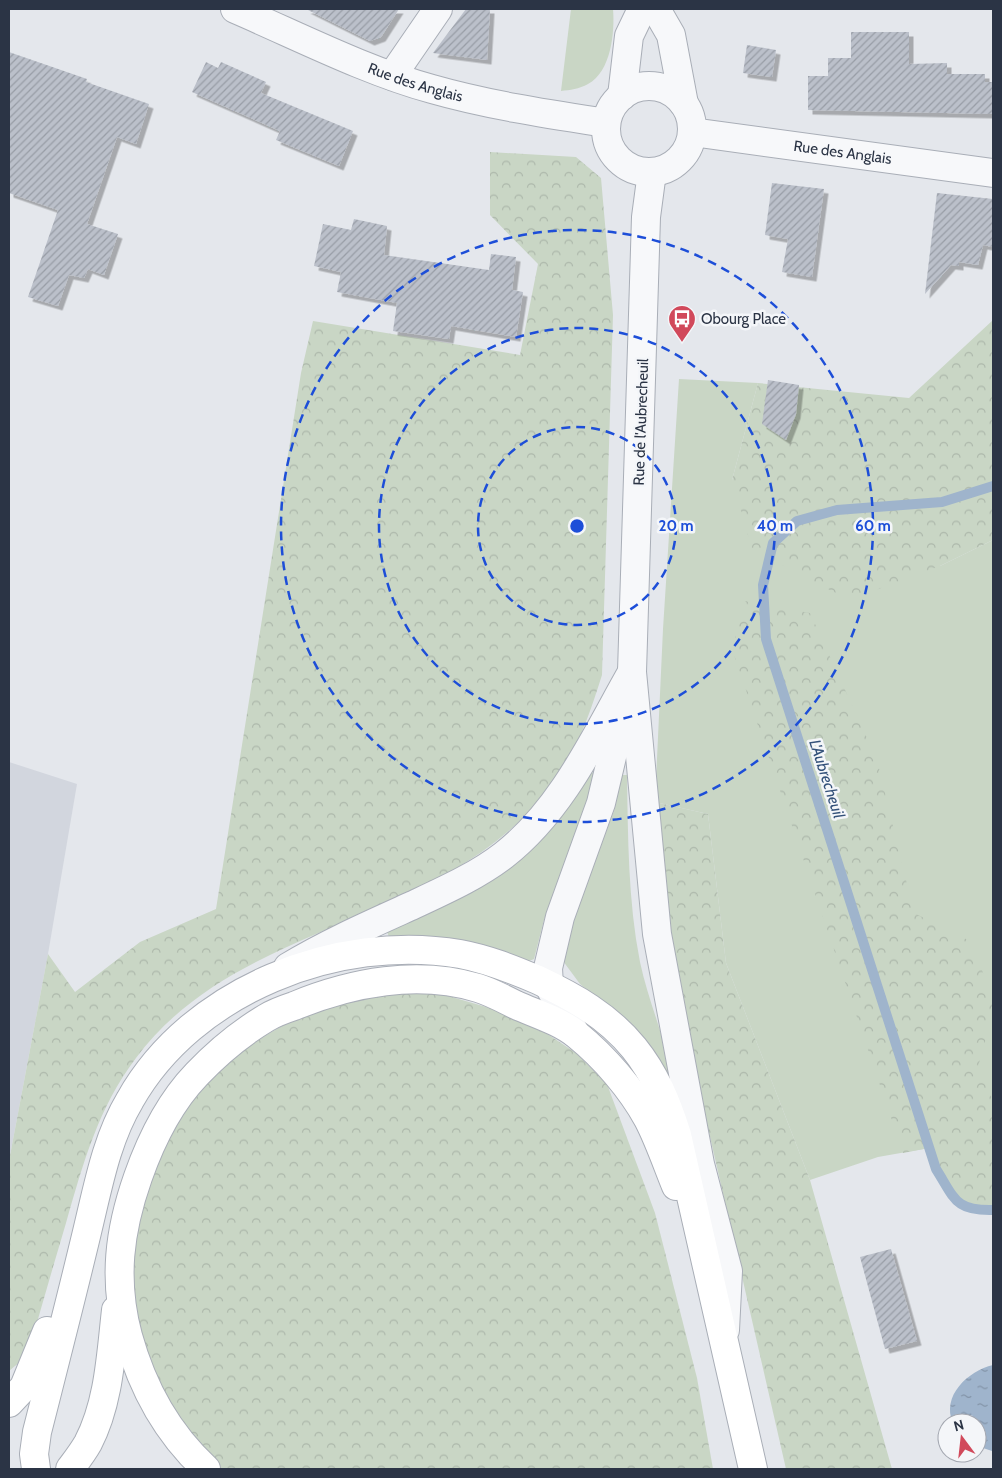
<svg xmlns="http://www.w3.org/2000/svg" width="1002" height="1478" viewBox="0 0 1002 1478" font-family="Cabin,sans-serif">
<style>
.built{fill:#d2d6de}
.grass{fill:#c9d6c5}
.forest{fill:url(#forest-crowns)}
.water{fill:url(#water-ripples)}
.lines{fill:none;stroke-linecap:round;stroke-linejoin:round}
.stream{stroke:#9fb4cc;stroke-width:10}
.building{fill:url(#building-hatch);filter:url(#shadow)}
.minor-casing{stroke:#a9aeb7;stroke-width:30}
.tertiary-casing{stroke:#a9aeb7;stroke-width:30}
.secondary-casing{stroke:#a9aeb7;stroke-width:30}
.minor{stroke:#f7f8fa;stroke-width:28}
.tertiary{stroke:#f7f8fa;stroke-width:28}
.secondary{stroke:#fff;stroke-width:28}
.ring{fill:none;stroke:#1d4ed8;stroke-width:2.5;stroke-dasharray:9 6}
.labels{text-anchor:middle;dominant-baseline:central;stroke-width:5;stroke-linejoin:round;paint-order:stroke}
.street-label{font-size:15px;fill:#2b3445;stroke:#f4f6f9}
.poi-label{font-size:15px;fill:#2b3445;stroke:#f4f6f9;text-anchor:start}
.water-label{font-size:16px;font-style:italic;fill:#34527a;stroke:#f4f6f9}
.centre{fill:#1d4ed8;stroke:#f4f6f9;stroke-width:2.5}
.ring-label{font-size:15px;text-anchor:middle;font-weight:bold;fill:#1d4ed8;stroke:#f4f6f9;stroke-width:5;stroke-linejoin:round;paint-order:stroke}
</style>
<defs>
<pattern id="forest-crowns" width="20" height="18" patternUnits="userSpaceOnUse" patternTransform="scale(1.25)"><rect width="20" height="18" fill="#c9d6c5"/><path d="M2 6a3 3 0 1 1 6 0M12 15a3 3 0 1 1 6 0" fill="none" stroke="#adb8ab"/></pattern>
<pattern id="water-ripples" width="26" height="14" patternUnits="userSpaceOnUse" patternTransform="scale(1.25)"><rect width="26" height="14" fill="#9fb4cc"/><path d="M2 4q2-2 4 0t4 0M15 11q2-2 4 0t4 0" fill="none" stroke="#8293a7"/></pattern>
<pattern id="building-hatch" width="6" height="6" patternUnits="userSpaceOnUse" patternTransform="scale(1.25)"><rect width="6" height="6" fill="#bbc0ca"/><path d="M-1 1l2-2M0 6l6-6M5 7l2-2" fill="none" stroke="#989da6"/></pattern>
<filter id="shadow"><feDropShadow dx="4.5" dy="4.5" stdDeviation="0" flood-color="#0004"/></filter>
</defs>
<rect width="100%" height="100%" fill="#e4e7ec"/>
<polygon class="built" points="9,762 77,784 48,954 9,1161"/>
<g class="grass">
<path d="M 571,9 L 613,9 C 615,32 611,72 588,84 C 579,89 570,90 561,91 Z"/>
<path d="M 679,379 L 758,383 L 732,480 L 940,566 L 993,540 L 993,1210 C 987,1210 980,1211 973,1210 C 951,1208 936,1167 929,1148 L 878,1157 L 810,1180 L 726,963 L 708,814 L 655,802 L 663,629 Z"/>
<path d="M 590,771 L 596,775 L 544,920 L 534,959 L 529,961 C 483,943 438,935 389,937 L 386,929 Z"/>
<path d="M 620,775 L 627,775 C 628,837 628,901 640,962 C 648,1000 664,1035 671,1073 L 665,1073 L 620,1017 L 580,984 L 563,961 L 572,920 L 614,811 Z"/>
</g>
<g class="forest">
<path d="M 490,152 L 576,157 L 601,178 L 613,315 L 602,675 C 590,713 577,751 554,783 C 543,800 527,815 512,828 C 401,927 228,934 136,1058 C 98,1108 83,1164 66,1223 C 53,1267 40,1311 28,1355 L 9,1371 L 9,1161 L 48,954 L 75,992 L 140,942 L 216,909 L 301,373 L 313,321 L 520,355 L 538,264 L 490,215 Z"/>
<polygon points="993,320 993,540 940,566 849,600 752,549 732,480 758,383 909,398"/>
<path d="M 745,601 L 810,613 L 877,760 L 914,913 L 972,942 L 993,1001 L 993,1013 L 978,1067 L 993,1101 L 993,1210 C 987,1210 980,1211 973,1210 C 951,1207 936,1167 929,1148 L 903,1153 L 732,649 Z"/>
<polygon points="655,802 708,814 726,963 810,1180 892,1469 786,1469 676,988"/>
<polygon points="392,990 438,993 507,1013 546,1033 576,1053 607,1084 655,1213 697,1378 713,1469 222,1469 207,1456 163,1394 127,1298 139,1207 161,1144 206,1081 240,1050 298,1017"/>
</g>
<path class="water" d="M 993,1365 L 993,1450 L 992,1451 L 977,1446 L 977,1423 L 953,1423 C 941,1396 968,1371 993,1365 Z"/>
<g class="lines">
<path class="stream" d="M 993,486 L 942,502 L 837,510 L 797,521 L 773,543 L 763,585 L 766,639 L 936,1169 C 955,1199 955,1211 993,1210"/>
</g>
<g class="building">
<polygon points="306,9 399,9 381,37 370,41"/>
<polygon points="466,9 490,9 487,60 433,53"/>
<polygon points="851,32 909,32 909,64 947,63 947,74 985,74 985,82 993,82 993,114 808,110 808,76 828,76 828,58 851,58"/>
<polygon points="747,45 776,50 772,77 743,73"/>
<polygon points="9,52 87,79 86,82 149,104 136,144 117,137 87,224 118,234 104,275 88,269 84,278 69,275 58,306 28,297 58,210 9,193"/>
<polygon points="206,62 218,68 221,62 266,82 261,93 353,131 339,166 276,140 280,131 192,92"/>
<polygon points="772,183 824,189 812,277 782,272 788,239 765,235"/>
<polygon points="937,193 993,199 993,247 983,245 978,265 959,262 959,266 951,265 925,294"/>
<polygon points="354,219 387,226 384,255 489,270 491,254 516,257 512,290 523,292 516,337 451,326 449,339 393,331 397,303 337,292 341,272 314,266 323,224 351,230"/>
<polygon points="768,380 799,385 796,414 786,440 762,424"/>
<polygon points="891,1249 917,1341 885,1349 860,1257"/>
</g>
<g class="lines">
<defs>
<g id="minor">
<path id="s1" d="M 235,9 C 298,36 366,71 432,89 C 488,105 548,114 606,123"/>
<polyline points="392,76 438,9"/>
<path id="s2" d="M 692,132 L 993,173"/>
</g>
<g id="tertiary">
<polyline points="656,9 671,35 684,104"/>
<circle cx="649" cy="129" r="43"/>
<polyline points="622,96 629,36 642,9"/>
<polyline points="652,172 646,217 632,672 657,934 700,1164 728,1271 725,1330"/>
<path d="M 288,967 C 328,943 369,925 411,906 C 443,891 477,876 504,855 C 563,809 596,735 632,672"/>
<polyline points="575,1033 549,986 548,968 560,917 601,803 625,702"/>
</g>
<g id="secondary">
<polyline points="9,1403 24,1387 47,1331"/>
<path d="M 36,1469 L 34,1454 L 37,1432 C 54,1365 71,1299 87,1232 C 98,1187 106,1140 130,1100 C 192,990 338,933 460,954 C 487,959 512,969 538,980 C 574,997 608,1016 634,1048 C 655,1074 667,1103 677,1135 L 753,1469"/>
<path d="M 70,1469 C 76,1461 83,1452 88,1443 C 109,1403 111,1354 116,1310"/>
<path d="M 206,1469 C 167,1433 142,1387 128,1336 C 113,1280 119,1231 138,1177 C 151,1140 169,1103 197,1074 C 217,1053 241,1033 266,1018 C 274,1013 285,1009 294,1006 C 352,982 418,970 478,988 C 491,992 504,999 516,1005 C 536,1014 560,1021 577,1035 C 604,1057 631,1088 648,1119 C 659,1140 667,1164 676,1186"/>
</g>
</defs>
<use href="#minor" class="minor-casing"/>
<use href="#tertiary" class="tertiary-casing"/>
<use href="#secondary" class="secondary-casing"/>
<use href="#minor" class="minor"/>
<use href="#tertiary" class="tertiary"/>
<use href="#secondary" class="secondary"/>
</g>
<g class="ring">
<circle cx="577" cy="526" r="99"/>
<circle cx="577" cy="526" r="198"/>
<circle cx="577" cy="526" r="296"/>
</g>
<defs>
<symbol id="bus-pin" viewBox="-11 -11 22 30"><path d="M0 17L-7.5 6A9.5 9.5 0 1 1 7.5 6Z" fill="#d1495b" stroke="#f4f6f9"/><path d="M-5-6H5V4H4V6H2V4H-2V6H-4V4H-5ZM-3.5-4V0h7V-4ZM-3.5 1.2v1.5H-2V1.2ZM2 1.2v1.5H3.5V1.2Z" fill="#fff"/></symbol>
</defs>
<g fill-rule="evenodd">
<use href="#bus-pin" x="666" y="303" width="32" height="43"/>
</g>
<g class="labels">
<g class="street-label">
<text stroke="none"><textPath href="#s1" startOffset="195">Rue des Anglais</textPath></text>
<text stroke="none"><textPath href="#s2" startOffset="152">Rue des Anglais</textPath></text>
<text transform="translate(641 422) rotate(-88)">Rue de l'Aubrecheuil</text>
</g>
<g class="poi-label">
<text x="701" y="319">Obourg Place</text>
</g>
<g class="water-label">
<text transform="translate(827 779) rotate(72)">L'Aubrecheuil</text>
</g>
</g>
<circle cx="577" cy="526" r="8" class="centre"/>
<g class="ring-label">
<text x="676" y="531">20 m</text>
<text x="775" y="531">40 m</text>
<text x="873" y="531">60 m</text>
</g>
<rect width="1002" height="1478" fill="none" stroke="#2b3445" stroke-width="20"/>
<g transform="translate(962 1438) rotate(345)"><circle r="24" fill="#f4f6f9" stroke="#a4a8b1"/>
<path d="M0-4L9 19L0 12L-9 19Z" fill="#d1495b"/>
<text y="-8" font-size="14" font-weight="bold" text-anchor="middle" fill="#2b3445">N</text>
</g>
</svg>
